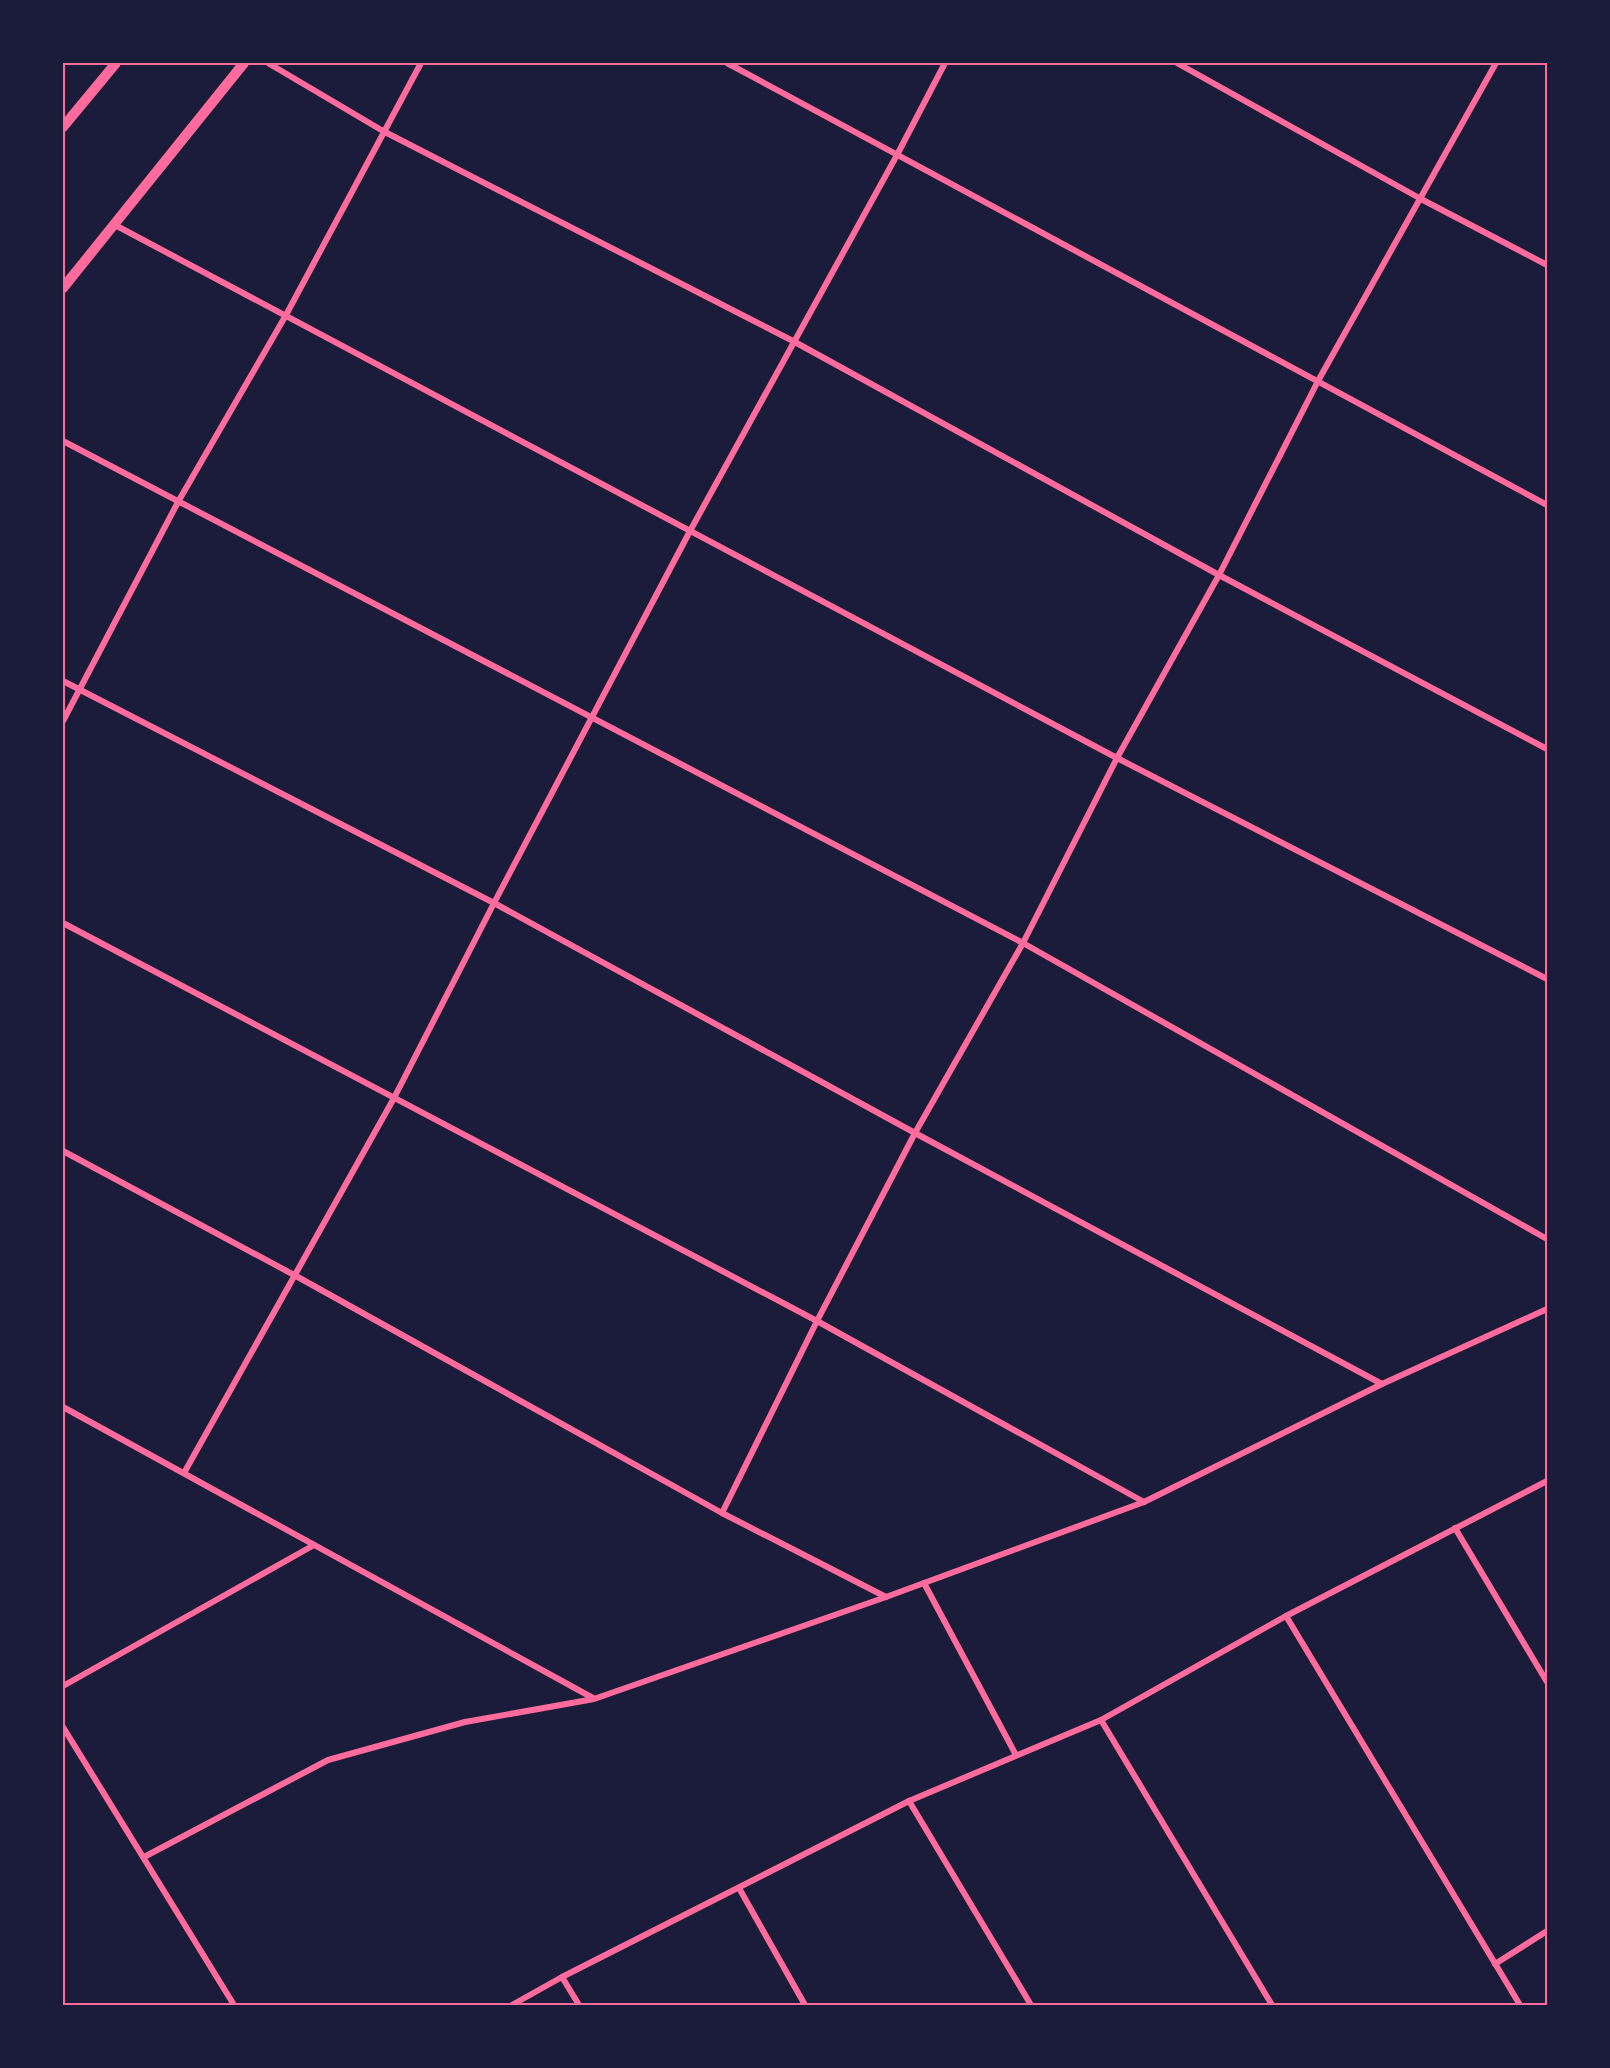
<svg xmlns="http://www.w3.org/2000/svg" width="1610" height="2068" viewBox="0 0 1610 2068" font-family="'Source Sans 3',sans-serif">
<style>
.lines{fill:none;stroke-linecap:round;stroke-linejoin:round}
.minor{stroke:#ff6b9d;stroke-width:6}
.tertiary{stroke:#ff6b9d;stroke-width:10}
.neatline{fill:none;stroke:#ff6b9d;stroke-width:2}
</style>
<rect width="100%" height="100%" fill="#1b1b3a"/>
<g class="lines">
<g class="minor">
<polyline points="268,63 383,131 793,341 1219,575 1547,749"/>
<polyline points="727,63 1547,505"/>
<polyline points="1177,63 1421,199 1547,265"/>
<polyline points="115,225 1117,758 1547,979"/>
<polyline points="63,441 1023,943 1547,1239"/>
<polyline points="63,681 494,903 915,1133 1382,1384"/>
<polyline points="63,721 178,502 286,315 421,63"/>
<polyline points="63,923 817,1321 1144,1502"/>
<polyline points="63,1151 296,1276 722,1513 886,1597"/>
<polyline points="63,1407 593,1698"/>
<polyline points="184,1473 394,1098 494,903 690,531 897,155 945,63"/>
<polyline points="722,1513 817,1321 915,1133 1023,943 1117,758 1219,575 1318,381 1496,63"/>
<polyline points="1455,1528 1547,1682"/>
<polyline points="924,1583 1016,1755"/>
<polyline points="1286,1616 1520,2005"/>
<polyline points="63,1686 314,1545"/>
<polyline points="1101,1720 1272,2005"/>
<polyline points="63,1727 234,2005"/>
<polyline points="909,1801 1031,2005"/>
<polyline points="144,1857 328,1760 465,1722 594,1699 886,1597 1144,1502 1382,1384 1547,1309"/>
<polyline points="739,1888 805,2005"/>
<polyline points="1495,1964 1547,1931"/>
<polyline points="562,1977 579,2005"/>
<polyline points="512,2005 562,1977 909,1801 1101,1720 1286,1616 1547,1481"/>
</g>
<g class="tertiary">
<polyline points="63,127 116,63"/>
<polyline points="63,288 244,63"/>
</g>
</g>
<rect width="1610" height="2068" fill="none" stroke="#1b1b3a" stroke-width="129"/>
<rect x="64" y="64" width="1482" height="1940" class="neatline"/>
</svg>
